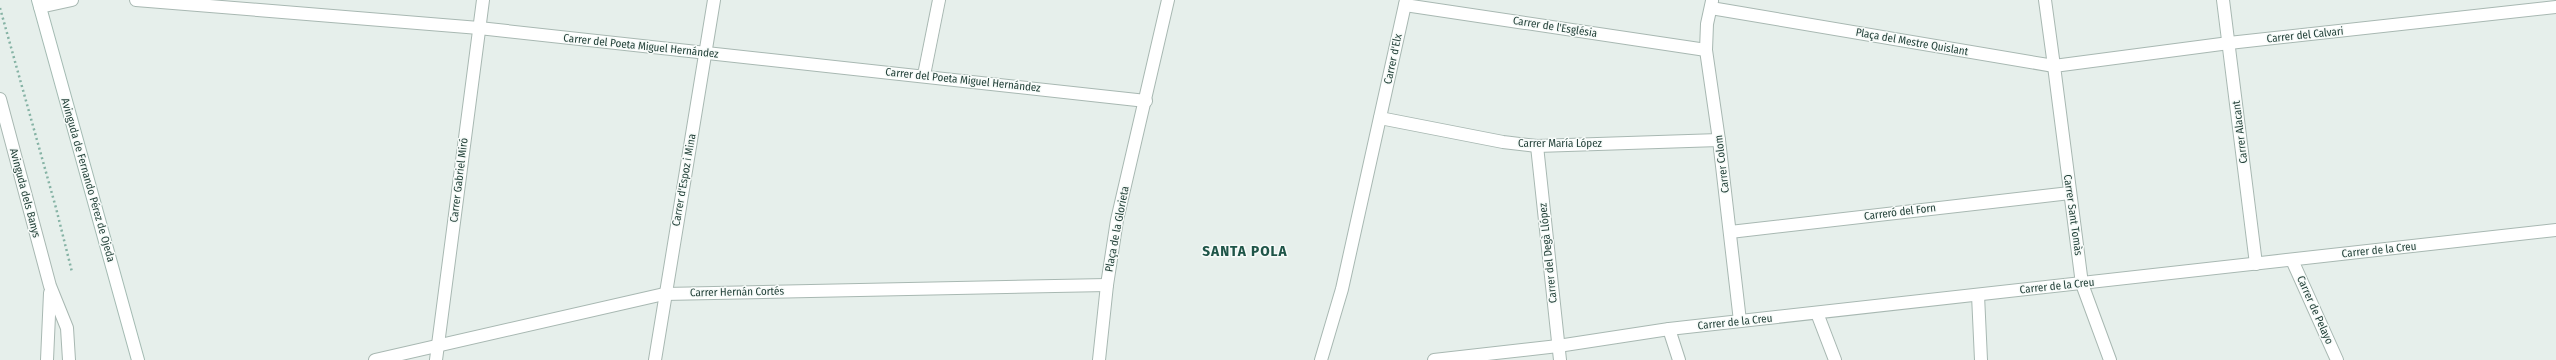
<svg xmlns="http://www.w3.org/2000/svg" width="2556" height="360" viewBox="0 0 2556 360" font-family="'Fira Sans Condensed',sans-serif">
<style>
.lines{fill:none;stroke-linecap:round;stroke-linejoin:round}
.street-casing{stroke:#a8b8b2;stroke-width:14}
.secondary-casing{stroke:#a4bbb3;stroke-width:14}
.path{stroke:#86b3a5;stroke-width:2.5;stroke-dasharray:2 3;stroke-linecap:butt}
.street{stroke:#fff;stroke-width:12}
.secondary{stroke:#fff;stroke-width:12}
.labels{text-anchor:middle;dominant-baseline:central;stroke-width:3;stroke-linejoin:round;paint-order:stroke}
.street-label{font-size:11px;fill:#24423a;stroke:#f7fbf9}
.district-label{font-size:15px;font-weight:bold;letter-spacing:1px;fill:#1f5548;stroke:#f7fbf9}
</style>
<rect width="100%" height="100%" fill="#e6efeb"/>
<g class="lines">
<defs>
<g id="street">
<polyline points="136,0 479,28 1146,101"/>
<polyline points="2223,0 2256,264"/>
<polyline points="1712,1 1707,24 1706,50 1719,140 1740,321"/>
<polyline points="1405,5 1706,50"/>
<polyline points="40,7 72,0"/>
<polyline points="1711,8 2054,66 2045,0"/>
<polyline points="924,75 939,0"/>
<polyline points="0,99 50,286 67,328 69,360"/>
<polyline points="1380,118 1503,142 1537,146 1719,140"/>
<polyline points="1537,146 1560,360"/>
<polyline points="1730,232 2070,193"/>
<polyline points="2292,260 2337,360"/>
<polyline points="1978,295 1981,360"/>
<polyline points="1817,313 1835,360"/>
<polyline points="1669,329 1679,360"/>
<polyline points="47,360 50,293"/>
<polyline points="375,360 664,294 1107,285"/>
<polyline points="436,360 483,0"/>
<polyline points="655,360 714,0"/>
<polyline points="1099,360 1107,285 1117,220 1168,0"/>
<polyline points="1321,360 1342,289 1406,0"/>
<polyline points="1434,360 1558,346 1669,329 2556,230"/>
<polyline points="2110,360 2082,284 2054,66 2229,43 2556,7"/>
</g>
<polyline id="secondary" points="38,0 138,360"/>
</defs>
<use href="#street" class="street-casing"/>
<use href="#secondary" class="secondary-casing"/>
<polyline class="path" points="0,8 56,208 72,272"/>
<use href="#street" class="street"/>
<use href="#secondary" class="secondary"/>
</g>
<g class="labels">
<g class="street-label">
<text transform="translate(1555 27) rotate(9)">Carrer de l'Església</text>
<text transform="translate(2305 35) rotate(-6)">Carrer del Calvari</text>
<text transform="translate(1912 42) rotate(10)">Plaça del Mestre Quislant</text>
<text transform="translate(641 46) rotate(6)">Carrer del Poeta Miguel Hernández</text>
<text transform="translate(1393 59) rotate(-78)">Carrer d'Elx</text>
<text transform="translate(963 80) rotate(6)">Carrer del Poeta Miguel Hernández</text>
<text transform="translate(2240 132) rotate(-97)">Carrer Alacant</text>
<text x="1560" y="143">Carrer María López</text>
<text transform="translate(1722 164) rotate(-97)">Carrer Colom</text>
<text transform="translate(88 180) rotate(74)">Avinguda de Fernando Pérez de Ojeda</text>
<text transform="translate(459 180) rotate(-83)">Carrer Gabriel Miró</text>
<text transform="translate(684 180) rotate(-80)">Carrer d'Espoz i Mina</text>
<text transform="translate(25 193) rotate(75)">Avinguda dels Banys</text>
<text transform="translate(1900 212) rotate(-7)">Carreró del Forn</text>
<text transform="translate(2073 215) rotate(82)">Carrer Sant Tomàs</text>
<text transform="translate(1117 229) rotate(-79)">Plaça de la Glorieta</text>
<text transform="translate(2379 250) rotate(-6)">Carrer de la Creu</text>
<text transform="translate(1548 253) rotate(-96)">Carrer del Degà Llópez</text>
<text transform="translate(2057 286) rotate(-6)">Carrer de la Creu</text>
<text transform="translate(737 292) rotate(-1)">Carrer Hernán Cortés</text>
<text transform="translate(2315 310) rotate(66)">Carrer de Pelayo</text>
<text transform="translate(1735 322) rotate(-6)">Carrer de la Creu</text>
</g>
<g class="district-label">
<text x="1245" y="251">SANTA POLA</text>
</g>
</g>
</svg>
